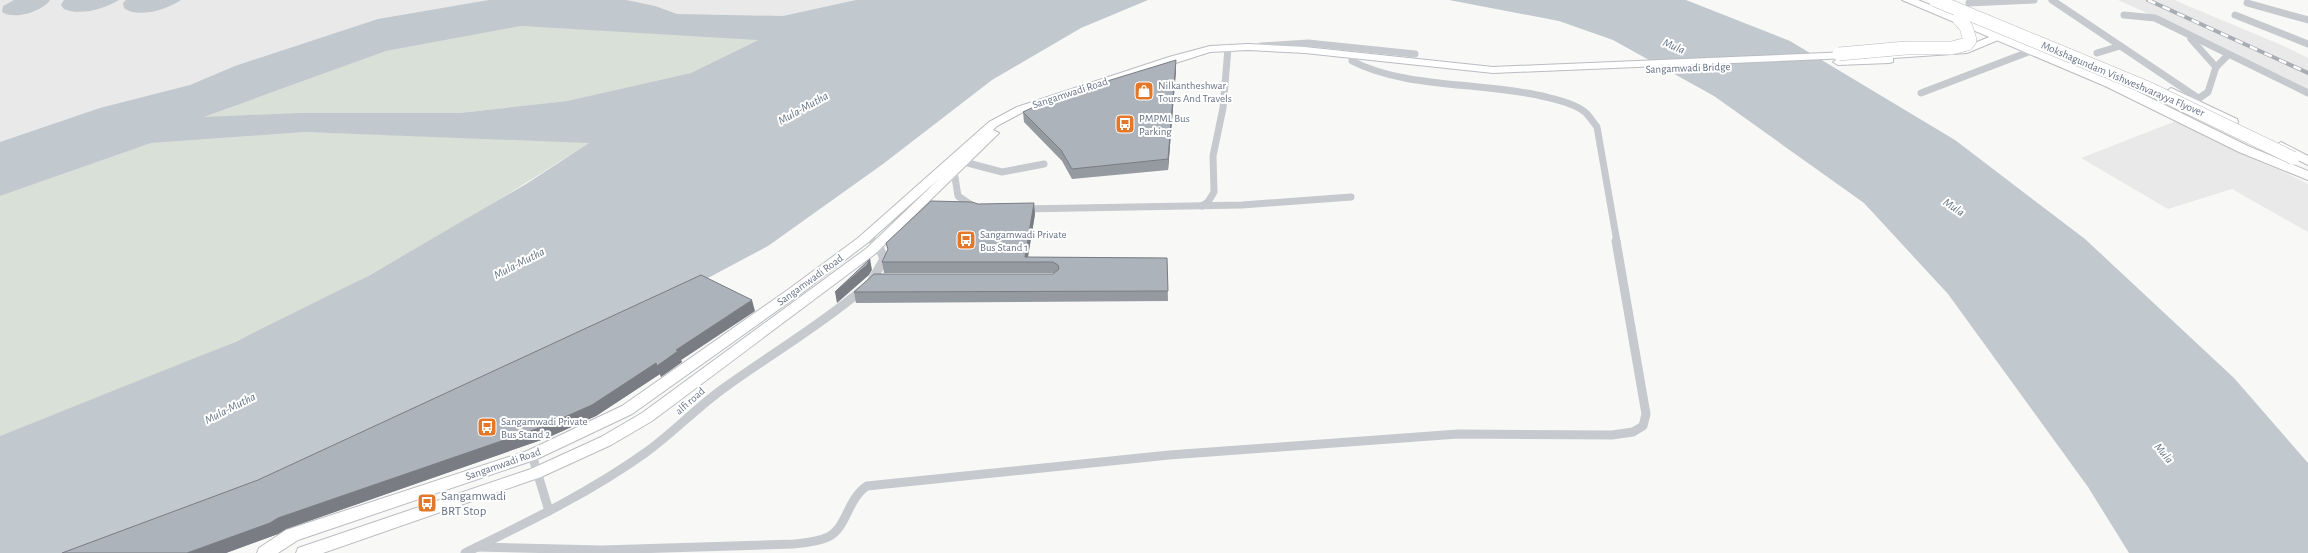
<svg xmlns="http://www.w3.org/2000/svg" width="2308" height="553" viewBox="0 0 2308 553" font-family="'Alegreya Sans',sans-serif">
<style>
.built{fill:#e9e9e9}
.green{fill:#d8e0d7}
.water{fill:#c1c8ce;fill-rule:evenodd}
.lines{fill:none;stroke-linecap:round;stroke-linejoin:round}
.primary-casing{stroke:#b9bcc1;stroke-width:2}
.highway-casing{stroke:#b9bbbf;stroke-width:2}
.street-far1{stroke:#c6c9cd;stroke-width:7}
.street{stroke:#c6c9cd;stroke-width:9}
.primary{fill:#fff;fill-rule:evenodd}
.highway{fill:#fff;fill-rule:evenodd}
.rail-casing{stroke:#a8acb3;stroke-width:4}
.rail{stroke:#fff;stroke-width:2.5;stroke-dasharray:8;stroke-linecap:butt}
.highway-bridge-casing{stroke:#b9bbbf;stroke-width:14;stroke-linecap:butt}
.highway-bridge{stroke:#fff;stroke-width:13}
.wall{fill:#959aa1}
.shaded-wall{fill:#797d83}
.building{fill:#adb3bb;stroke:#797d83}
.labels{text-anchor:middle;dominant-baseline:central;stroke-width:4;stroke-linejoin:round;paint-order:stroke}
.street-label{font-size:11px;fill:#677387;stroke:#fff}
.poi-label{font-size:11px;fill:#677387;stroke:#fff;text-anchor:start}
.water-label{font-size:12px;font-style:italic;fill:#637482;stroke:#fff}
.near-poi-label{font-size:13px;fill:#677387;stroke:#fff;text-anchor:start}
</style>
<rect width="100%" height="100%" fill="#f8f8f6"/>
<g class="built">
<polygon points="0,0 869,0 0,452"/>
<polygon points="2118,0 2174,0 2286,47 2308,58 2308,91 2217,45"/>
<polygon points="2181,119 2308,184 2308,232 2232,189 2168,209 2081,158"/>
</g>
<g class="green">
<polygon points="521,26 759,39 691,73 567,101 460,113 202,118 386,51"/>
<path d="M 305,132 L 590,142 C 476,216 358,287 234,342 C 157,376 78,404 0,436 L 0,196 L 151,143 Z"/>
</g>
<g class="water">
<path d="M 14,0 L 50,0 C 42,12 14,20 2,12 L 3,6 Z"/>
<path d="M 64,0 L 119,0 C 104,9 81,16 64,9 L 61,5 Z"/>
<path d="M 126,0 L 181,0 C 168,9 138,19 124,8 L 123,3 Z"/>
<path d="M 489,0 L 626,0 L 655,6 L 677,14 L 783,16 L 856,0 L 1148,0 L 1081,28 L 992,80 L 883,164 L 768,246 L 586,343 L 88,553 L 0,553 L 0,436 L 235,342 L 370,275 L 526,184 L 589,143 L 305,132 L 151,143 L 0,196 L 0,142 L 100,108 L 190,85 L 235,66 L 378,19 ZM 521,26 L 758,40 L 691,73 L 567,101 L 460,113 L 301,113 L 204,117 L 386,51 Z"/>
<polygon points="1449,0 1686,0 1790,41 1955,140 2085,239 2234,378 2308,463 2308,553 2129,553 2088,487 1948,294 1864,203 1714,96 1613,40 1559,21"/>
</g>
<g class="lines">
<defs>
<g id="primary">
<polygon points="2011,28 2015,29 2015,33 1967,53 1893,58 1893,62 1889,63 1838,65 1833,62 1838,59 1874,57 1874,54 1878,53 1965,47"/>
<polygon points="1248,44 1305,47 1493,67 1849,52 1854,55 1849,58 1493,73 1305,53 1248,50 1210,52 1025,111 997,126 993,130 999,133 997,135 875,254 652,421 611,445 541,477 323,553 296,553 298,548 531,469 601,437 642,413 867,248 940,178 866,244 799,295 632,414 537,459 298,540 278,553 257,553 259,548 286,530 527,451 622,406 789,289 858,238 989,122 1017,107 1169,57 1210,46"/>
</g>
<g id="highway">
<polygon points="1902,0 1918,0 2114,80 2248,146 2308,171 2308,180 2239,152 2105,86"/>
<polygon points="2171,88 2237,119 2238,122 2237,125 2227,125 2167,95 2165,92"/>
<polygon points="2281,142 2308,156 2308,165 2276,149 2274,146"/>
</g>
</defs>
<use href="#primary" class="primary-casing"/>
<use href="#highway" class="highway-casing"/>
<g class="street-far1">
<polyline points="2052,0 2198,98"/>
<polyline points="1969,3 2034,0"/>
<polyline points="2247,3 2308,20"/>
<polyline points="2124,15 2155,18 2308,93"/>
<polyline points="2235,15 2308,44"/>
<polyline points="2191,39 2216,67"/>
<polyline points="1261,46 1308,43 1415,54"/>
<polyline points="2097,53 2120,46"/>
<path d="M 1352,61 C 1405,89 1487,82 1546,97 C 1558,100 1576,104 1586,113 C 1590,117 1593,122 1597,127 L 1617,242"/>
<polyline points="1921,93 2031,51"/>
<polyline points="2195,101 2208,92 2216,67 2228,55"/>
<polyline points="964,162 1002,172 1044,164"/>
<polyline points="954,171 958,196 974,207"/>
<polyline points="1202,206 1208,202 1214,192 1213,156 1223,108 1228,48"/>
<polyline points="1023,209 1242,205 1351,197"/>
<polyline points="866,237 875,242"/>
</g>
<g class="street">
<polyline points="871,282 884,259 878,244 873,241"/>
<polyline points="532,455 549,511"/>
<path d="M 477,547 L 602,550 L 794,544 C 805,543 818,542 828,537 C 847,528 847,499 867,486 L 1169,455 L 1458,434 L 1612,435 L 1633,432 L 1643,426 L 1646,414 L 1616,241"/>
<path d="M 465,553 C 526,523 589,493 645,453 C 673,433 696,408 724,388 C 770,355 819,326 862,290"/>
</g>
<use href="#primary" class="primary"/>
<use href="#highway" class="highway"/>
<defs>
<polyline id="rail" points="2148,0 2308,73"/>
</defs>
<use href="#rail" class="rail-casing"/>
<use href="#rail" class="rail"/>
<defs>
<g id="highway-bridge">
<polyline points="1935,0 2150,89 2293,158"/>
<polyline points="1839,54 1906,48 1952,48 1967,44 1970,40 1966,27 1959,19"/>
</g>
</defs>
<use href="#highway-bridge" class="highway-bridge-casing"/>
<use href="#highway-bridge" class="highway-bridge"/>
</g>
<g class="wall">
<polygon points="1176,70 1168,170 1072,179 1062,161 1024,122 1023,112"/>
<polygon points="978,204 1035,214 1028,257 1167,258 1168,301 856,303 854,292 1053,274 1054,273 884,273 882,262 888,250 886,243"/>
<polygon points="755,311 681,360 682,362 661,377 660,374 596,416 547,438 286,529 278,534 226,553 62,553"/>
</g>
<g class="shaded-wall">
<polygon points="1176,60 1176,70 1168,170 1168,159"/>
<polygon points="1034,203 1035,214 1027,262 1025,257"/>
<polygon points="870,259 872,270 869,275 837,303 835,292"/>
<polygon points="752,300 755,311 681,360 682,362 661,377 657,366 676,350"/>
<polygon points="656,363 660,374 596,416 547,438 286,529 278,534 226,553 187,553"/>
</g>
<g class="building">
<polygon points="1176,60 1168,159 1072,169 1061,150 1023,112 1055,97"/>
<polygon points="931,201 972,202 978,204 1034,203 1025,257 1167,258 1168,291 854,292 874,274 1053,274 1059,269 1058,265 1053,262 882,262 888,249 886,243"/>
<polygon points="870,259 867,265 835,292"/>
<polygon points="701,275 752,300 676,350 678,351 657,366 656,363 592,405 542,427 278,518 270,523 187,553 62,553 258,480"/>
</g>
<defs>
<symbol id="shop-square" viewBox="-11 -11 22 22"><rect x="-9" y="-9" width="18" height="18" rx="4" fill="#e4782a" stroke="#fff"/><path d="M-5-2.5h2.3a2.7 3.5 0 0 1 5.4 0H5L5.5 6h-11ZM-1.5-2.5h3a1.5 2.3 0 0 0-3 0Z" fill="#fff"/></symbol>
<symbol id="bus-square" viewBox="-11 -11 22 22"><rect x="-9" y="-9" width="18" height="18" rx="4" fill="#e4782a" stroke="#fff"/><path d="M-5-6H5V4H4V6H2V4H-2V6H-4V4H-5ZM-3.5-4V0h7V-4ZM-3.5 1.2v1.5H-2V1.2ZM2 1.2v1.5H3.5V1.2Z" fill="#fff"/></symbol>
</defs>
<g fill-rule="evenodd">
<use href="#shop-square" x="1133" y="80" width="22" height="22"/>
<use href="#bus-square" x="1114" y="113" width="22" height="22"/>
<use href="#bus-square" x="955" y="229" width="22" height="22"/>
<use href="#bus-square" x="476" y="416" width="22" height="22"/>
<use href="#bus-square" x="416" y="492" width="22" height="22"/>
</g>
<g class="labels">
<g class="street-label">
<text transform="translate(1688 68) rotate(-2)">Sangamwadi Bridge</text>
<text transform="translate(2123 79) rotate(23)">Mokshagundam Vishweshvarayya Flyover</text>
<text transform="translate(1070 93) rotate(-18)">Sangamwadi Road</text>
<text transform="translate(810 280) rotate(-36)">Sangamwadi Road</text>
<text transform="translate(690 401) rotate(-41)">alfi road</text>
<text transform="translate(503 464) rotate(-19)">Sangamwadi Road</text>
</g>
<g class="poi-label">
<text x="1158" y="85">Nilkantheshwar<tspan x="1158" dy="13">Tours And Travels</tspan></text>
<text x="1139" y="118">PMPML Bus<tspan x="1139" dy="13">Parking</tspan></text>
<text x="980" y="234">Sangamwadi Private<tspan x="980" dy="13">Bus Stand 1</tspan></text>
<text x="501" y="421">Sangamwadi Private<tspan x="501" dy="13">Bus Stand 2</tspan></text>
</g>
<g class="water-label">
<text transform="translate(1674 46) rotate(23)">Mula</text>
<text transform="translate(803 108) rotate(-29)">Mula-Mutha</text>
<text transform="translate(1954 207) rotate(34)">Mula</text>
<text transform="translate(519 263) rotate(-27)">Mula-Mutha</text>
<text transform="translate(230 408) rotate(-27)">Mula-Mutha</text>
<text transform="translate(2164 453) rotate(50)">Mula</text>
</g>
<g class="near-poi-label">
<text x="441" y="496">Sangamwadi<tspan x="441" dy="15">BRT Stop</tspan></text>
</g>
</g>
</svg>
